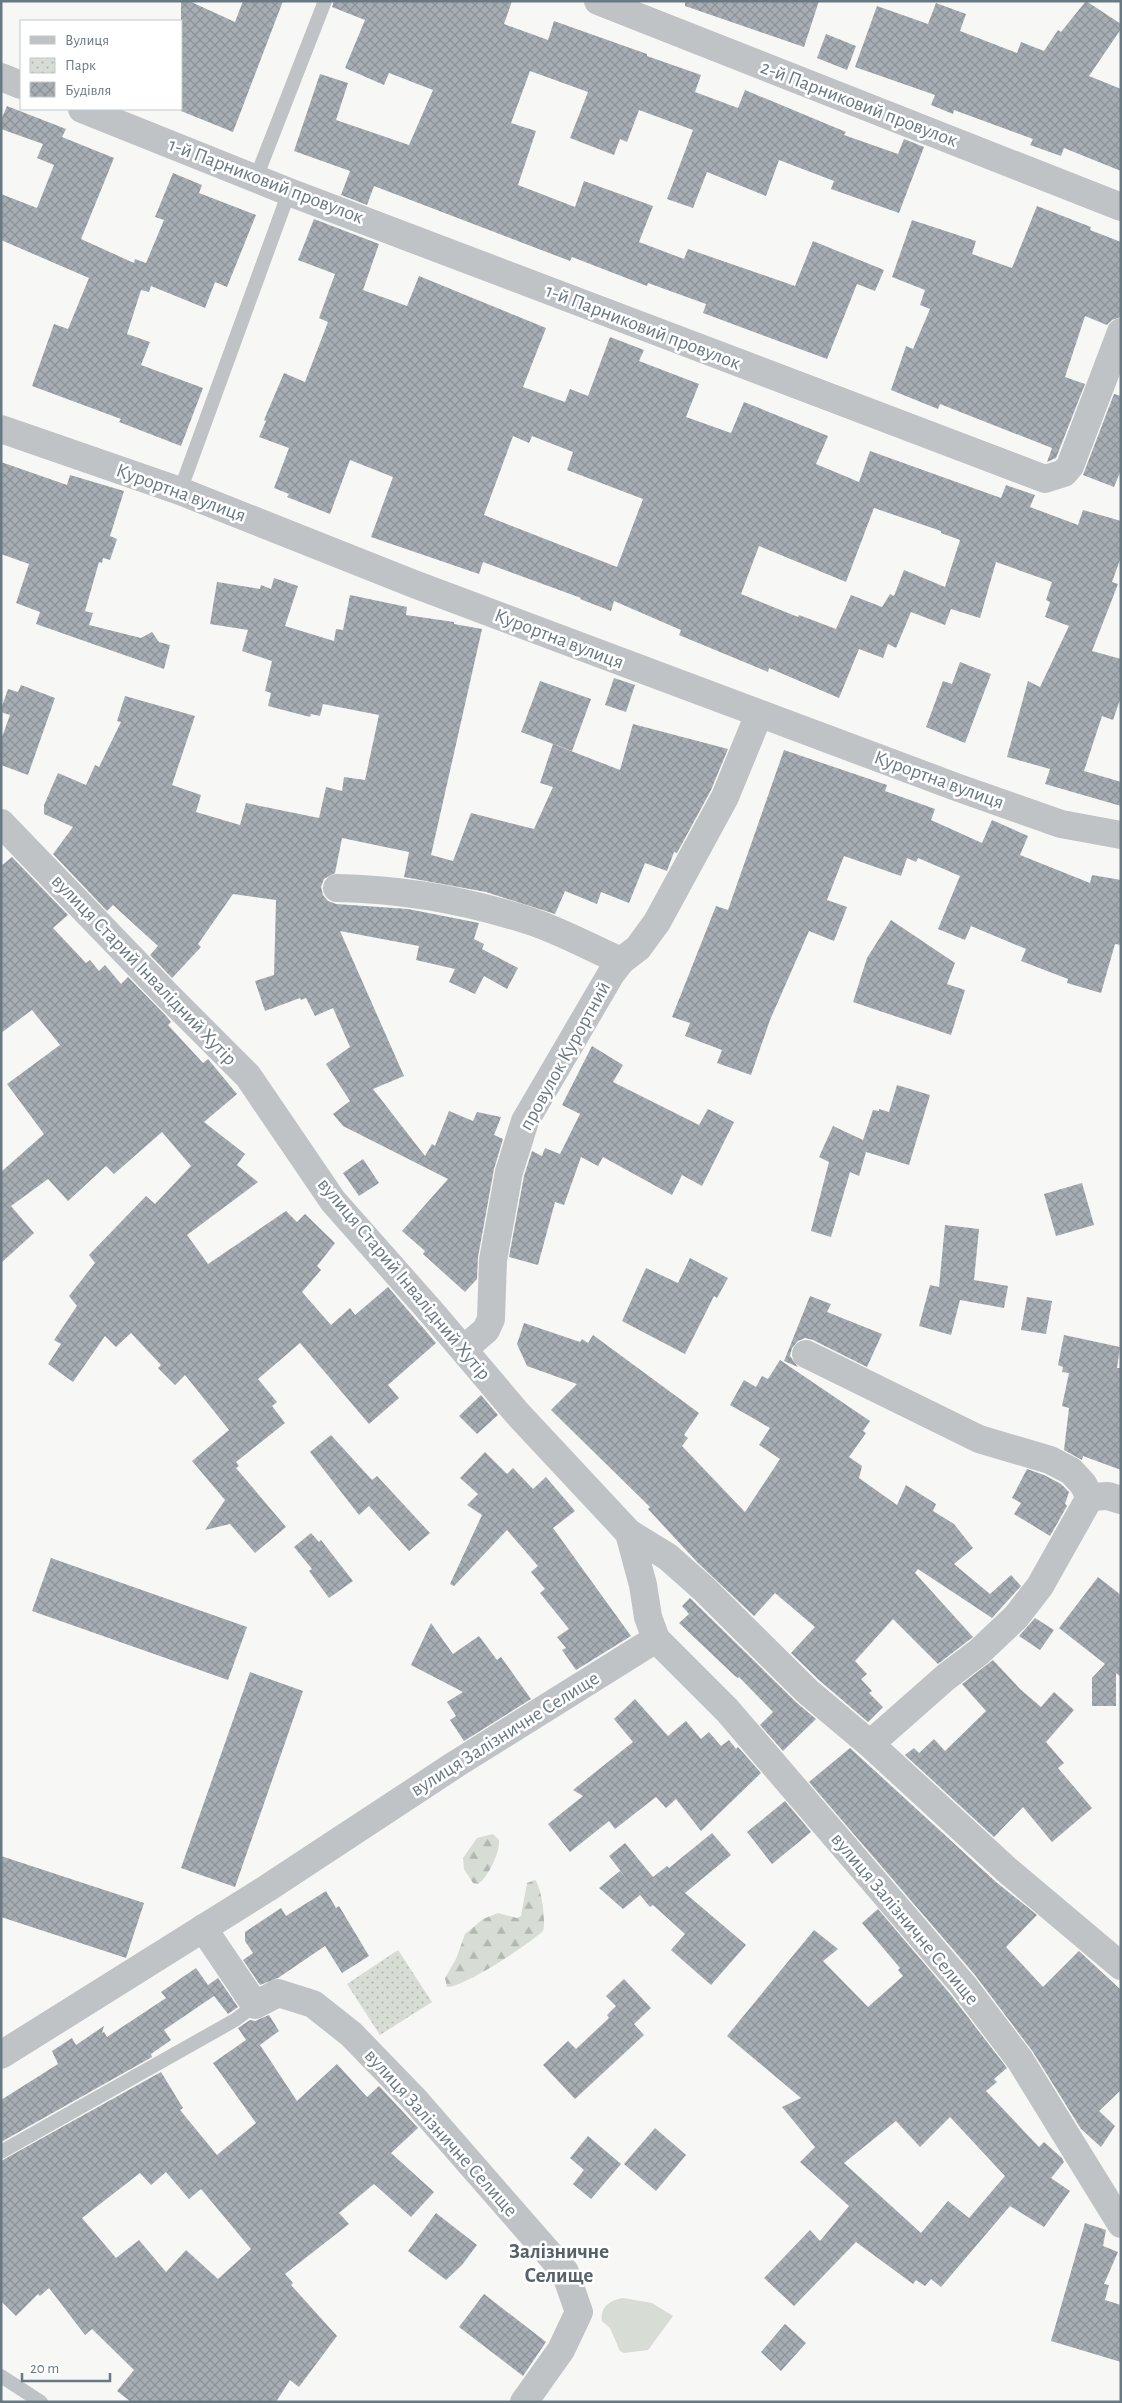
<svg xmlns="http://www.w3.org/2000/svg" width="1122" height="2403" viewBox="0 0 1122 2403" font-family="'Alegreya Sans',sans-serif">
<style>
.grass{fill:#d7dcd4}
.forest{fill:url(#forest-firs)}
.park{fill:url(#park-dots)}
.building{fill:url(#building-cross-hatch);fill-rule:evenodd}
.lines{fill:none;stroke-linecap:round;stroke-linejoin:round}
.service{stroke:#bfc3c6;stroke-width:14}
.minor{stroke:#bfc3c6;stroke-width:28}
.labels{text-anchor:middle;dominant-baseline:central;stroke-width:5;stroke-linejoin:round;paint-order:stroke}
.street-label{font-size:20px;fill:#697983;stroke:#fff}
.neighbourhood-label{font-size:21px;font-weight:bold;fill:#566269;stroke:#fff}
</style>
<defs>
<pattern id="forest-firs" width="22" height="20" patternUnits="userSpaceOnUse" patternTransform="scale(1.25)"><rect width="22" height="20" fill="#d7dcd4"/><path d="M5 1l3.5 6h-7zM16 11l3.5 6h-7z" fill="#b2b7b1"/></pattern>
<pattern id="park-dots" width="8" height="8" patternUnits="userSpaceOnUse" patternTransform="scale(1.25)"><rect width="8" height="8" fill="#d7dcd4"/><path d="M2 2h.1M6 6h.1" fill="none" stroke="#b2b7b1" stroke-width="1.8" stroke-linecap="round"/></pattern>
<pattern id="building-cross-hatch" width="8" height="8" patternUnits="userSpaceOnUse" patternTransform="scale(1.25)"><rect width="8" height="8" fill="#a7aeb3"/><path d="M0 0l8 8M0 8l8-8" fill="none" stroke="#8c9297"/></pattern>
</defs>
<rect width="100%" height="100%" fill="#f7f7f5"/>
<path class="grass" d="M 623,2298 L 652,2303 L 673,2316 L 648,2350 L 624,2353 L 620,2351 L 610,2328 L 602,2321 C 600,2307 610,2300 623,2298 Z"/>
<g class="forest">
<path d="M 493,1834 L 499,1840 C 500,1853 488,1877 478,1884 L 473,1883 L 464,1869 L 463,1858 L 477,1838 Z"/>
<path d="M 535,1880 C 542,1888 546,1922 543,1931 C 529,1944 465,1987 447,1987 L 445,1978 L 456,1959 L 465,1934 L 483,1919 L 498,1913 L 517,1918 L 521,1916 L 527,1883 Z"/>
</g>
<polygon class="park" points="398,1950 432,2002 380,2035 347,1984"/>
<g class="building">
<polygon points="181,1 189,1 235,22 243,1 283,1 233,132 181,111"/>
<polygon points="334,1 512,1 504,24 548,40 554,21 647,54 647,56 701,75 695,92 738,108 745,90 846,132 844,135 898,154 904,139 924,147 899,213 831,189 834,181 779,160 766,196 707,172 693,208 667,199 693,130 639,110 627,142 620,139 614,155 570,138 588,92 530,71 511,123 536,131 518,185 575,207 584,181 653,206 639,242 684,259 688,249 795,286 813,241 884,270 875,291 857,284 827,359 703,313 706,304 648,283 647,286 572,257 570,261 374,186 367,205 341,195 350,171 294,151 320,74 348,83 336,120 409,145 433,90 389,73 384,85 345,68 365,20 332,7"/>
<polygon points="685,1 819,1 804,47 685,6"/>
<polygon points="1086,1 1121,24 1121,29 1089,76 1121,89 1121,171 1064,148 1061,156 1030,145 1033,139 954,110 953,114 931,105 935,95 855,67 877,6 928,24 936,3 966,14 960,31 1017,53 1021,42 1044,51 1058,30 1061,32"/>
<polygon points="826,34 856,46 847,70 817,58"/>
<polygon points="7,106 66,129 62,137 114,158 81,239 134,263 135,259 146,263 164,220 155,217 173,173 202,185 199,193 256,215 227,287 215,282 205,308 151,286 149,292 141,290 127,334 150,342 141,365 203,388 181,446 119,422 121,419 32,386 54,324 68,329 89,278 1,240 1,194 37,208 54,165 37,158 43,144 1,129 1,120"/>
<polygon points="1037,206 1091,227 1090,230 1121,242 1121,317 1112,320 1107,325 1085,316 1065,377 1085,384 1056,458 1047,462 1052,448 940,404 938,409 891,390 906,346 913,349 930,309 920,305 925,290 892,277 912,220 976,241 972,254 1012,268"/>
<path d="M 314,219 L 379,244 L 363,290 L 407,306 L 419,276 L 546,328 L 523,387 L 565,402 L 570,389 L 588,396 L 610,337 L 644,350 L 639,361 L 699,384 L 686,417 L 731,433 L 744,402 L 828,436 L 816,464 L 859,482 L 870,451 L 1001,498 L 1006,485 L 1035,495 L 1030,507 L 1078,525 L 1083,510 L 1121,521 L 1121,557 L 1112,582 L 1118,584 L 1092,651 L 1121,659 L 1121,697 L 1113,720 L 1102,716 L 1084,771 L 1121,782 L 1121,806 L 1045,784 L 1050,769 L 1007,757 L 1028,681 L 1040,687 L 1069,626 L 1045,617 L 1050,602 L 1046,600 L 1052,582 L 996,562 L 980,618 L 951,609 L 945,625 L 911,612 L 896,648 L 888,644 L 883,658 L 859,649 L 839,698 L 769,668 L 768,672 L 679,635 L 681,630 L 614,601 L 611,611 L 580,599 L 581,598 L 483,562 L 479,574 L 371,537 L 393,477 L 350,460 L 330,514 L 287,497 L 289,494 L 274,488 L 289,448 L 259,437 L 266,421 L 264,420 L 284,373 L 305,382 L 328,322 L 319,318 L 335,274 L 298,260 ZM 513,436 L 529,443 L 532,436 L 573,452 L 567,470 L 643,499 L 617,567 L 484,515 ZM 874,508 L 941,531 L 941,533 L 960,540 L 945,587 L 904,570 L 894,596 L 890,594 L 882,607 L 851,595 L 836,629 L 799,615 L 798,617 L 741,594 L 759,546 L 846,582 Z"/>
<polygon points="1114,394 1121,396 1121,470 1114,487 1083,475"/>
<polygon points="1,462 67,485 70,475 124,491 110,536 117,539 110,560 103,558 102,563 99,562 85,611 93,613 89,625 141,638 152,632 159,642 170,645 164,669 36,624 40,612 16,603 29,564 1,554"/>
<polygon points="274,578 298,586 285,626 334,641 336,629 343,630 350,595 407,607 406,615 454,622 454,624 482,629 431,855 453,861 471,813 534,829 553,787 540,783 553,744 620,770 633,724 728,749 711,790 677,853 674,852 667,871 645,863 629,903 601,892 597,904 565,891 555,914 486,892 404,877 409,852 342,838 335,873 324,879 321,887 323,895 328,901 336,904 408,909 479,923 474,939 484,944 482,949 518,968 507,989 484,976 475,994 449,982 455,969 416,960 419,946 340,931 404,1076 373,1089 425,1156 432,1144 435,1146 449,1111 473,1121 477,1112 501,1117 494,1135 503,1139 494,1169 478,1257 477,1279 465,1292 423,1254 425,1251 402,1231 448,1179 343,1126 333,1114 350,1101 326,1064 350,1047 333,1008 315,1016 306,998 301,1000 300,998 265,1011 255,981 274,975 276,900 233,894 198,944 201,947 172,978 150,955 158,946 113,905 107,911 53,854 73,827 44,814 44,805 58,773 86,785 95,765 99,767 121,722 117,721 125,696 195,716 172,785 201,795 196,812 240,825 246,803 319,818 326,787 342,791 344,777 365,780 379,715 323,704 320,716 311,714 310,717 268,706 271,693 265,691 272,661 242,651 248,630 210,624 217,582 260,589 261,585 271,589"/>
<polygon points="960,662 991,674 965,743 926,727 943,681 952,684"/>
<polygon points="614,678 635,685 626,712 605,705"/>
<polygon points="540,681 591,699 572,751 521,732"/>
<polygon points="21,685 55,698 28,775 1,765 1,740 10,715 1,712 1,709 8,689 18,692"/>
<polygon points="784,750 887,785 885,791 935,809 931,820 982,843 992,820 1028,836 1020,855 1090,883 1092,875 1121,880 1121,945 1115,944 1101,993 1067,983 1068,979 1021,961 1026,949 971,926 965,940 938,929 960,876 918,858 916,862 907,858 901,876 844,856 827,900 847,907 834,941 809,931 770,1020 751,1075 717,1063 722,1050 685,1036 690,1023 672,1017 716,906 728,910"/>
<polygon points="12,857 68,915 53,928 86,963 90,960 99,971 105,965 121,984 128,977 166,1016 171,1022 168,1025 203,1063 208,1059 237,1094 204,1122 245,1154 237,1165 258,1182 187,1235 208,1264 286,1211 297,1222 305,1214 335,1243 317,1266 321,1270 302,1292 331,1325 350,1308 355,1315 388,1287 436,1343 388,1385 399,1398 369,1424 300,1343 258,1379 277,1402 272,1406 285,1423 236,1462 239,1466 236,1468 286,1527 255,1553 230,1524 205,1530 225,1500 192,1461 229,1430 185,1375 175,1385 158,1368 161,1365 131,1333 116,1347 105,1336 73,1382 48,1364 61,1344 54,1340 77,1306 69,1296 95,1263 89,1255 146,1196 155,1204 191,1166 162,1132 114,1174 106,1166 68,1201 48,1179 11,1206 34,1233 1,1263 1,1172 44,1134 7,1084 60,1045 32,1010 1,1033 1,866"/>
<polygon points="891,920 955,963 947,984 965,990 951,1035 853,1002 867,958"/>
<polygon points="592,1046 623,1065 613,1082 699,1125 708,1109 734,1122 702,1186 682,1175 672,1195 603,1157 598,1166 581,1157 564,1205 555,1202 538,1265 509,1257 524,1176 532,1151 542,1156 545,1148 560,1154 580,1114 562,1105"/>
<polygon points="897,1085 930,1095 909,1165 866,1152 859,1176 850,1172 831,1237 811,1231 829,1162 819,1157 833,1126 863,1140 873,1110 879,1111 879,1109 889,1112"/>
<polygon points="363,1159 379,1183 359,1196 343,1173"/>
<polygon points="1082,1183 1094,1225 1056,1236 1044,1194"/>
<polygon points="945,1225 979,1229 974,1280 1008,1286 1004,1308 960,1300 951,1335 919,1326 930,1285 939,1287"/>
<polygon points="690,1258 728,1278 717,1298 714,1296 685,1354 622,1321 646,1268 678,1283"/>
<polygon points="810,1296 831,1304 827,1312 882,1334 867,1367 813,1340 805,1338 798,1341 792,1348 790,1356 798,1367 784,1361"/>
<polygon points="1027,1297 1052,1301 1046,1334 1021,1330"/>
<polygon points="524,1323 580,1342 582,1339 588,1343 593,1335 699,1413 684,1435 688,1438 682,1446 745,1512 780,1459 759,1445 770,1428 730,1405 744,1380 756,1387 762,1376 768,1379 780,1360 870,1421 863,1431 866,1433 849,1457 862,1466 859,1478 897,1505 906,1485 936,1504 933,1511 954,1524 973,1548 954,1564 990,1594 1011,1575 1021,1586 992,1618 918,1569 915,1573 973,1637 938,1664 893,1619 855,1661 867,1674 861,1679 872,1691 869,1693 883,1707 868,1722 819,1680 791,1653 815,1627 775,1593 754,1616 697,1562 648,1509 650,1507 551,1410 577,1384 527,1366 517,1344"/>
<polygon points="1064,1335 1120,1347 1117,1368 1121,1368 1121,1470 1083,1456 1082,1460 1064,1450 1069,1408 1062,1406 1069,1373 1062,1372 1063,1367 1058,1365"/>
<polygon points="481,1395 498,1415 477,1434 459,1416"/>
<polygon points="331,1435 372,1480 377,1476 430,1533 409,1551 369,1506 359,1515 310,1452"/>
<polygon points="485,1452 507,1474 513,1468 533,1489 546,1477 575,1511 553,1528 631,1636 576,1670 562,1650 566,1648 557,1637 569,1629 540,1593 545,1589 531,1572 538,1566 507,1530 454,1586 450,1584 482,1515 467,1505 478,1494 460,1478"/>
<polygon points="1027,1469 1044,1475 1061,1484 1069,1492 1065,1504 1067,1506 1050,1536 1014,1514 1021,1503 1012,1498"/>
<polygon points="311,1533 319,1542 321,1540 353,1581 329,1598 309,1571 312,1569 294,1547"/>
<polygon points="51,1558 247,1627 228,1680 32,1611"/>
<polygon points="1098,1577 1121,1595 1121,1677 1116,1673 1116,1706 1092,1706 1092,1678 1105,1664 1059,1628"/>
<polygon points="690,1598 797,1703 816,1719 783,1751 760,1725 773,1712 739,1677 738,1678 735,1676 679,1623 689,1614 682,1606"/>
<polygon points="1035,1618 1054,1630 1040,1650 1019,1636"/>
<polygon points="431,1623 453,1654 479,1636 497,1660 501,1657 531,1699 464,1741 450,1720 456,1716 447,1702 463,1692 411,1665"/>
<polygon points="993,1660 1020,1689 1041,1707 1054,1692 1074,1710 1046,1742 1064,1763 1058,1768 1092,1808 1052,1842 1023,1807 994,1837 905,1755 914,1748 919,1753 934,1739 945,1751 986,1711 962,1684"/>
<polygon points="250,1672 303,1691 235,1887 181,1868"/>
<polygon points="635,1699 668,1736 686,1721 701,1739 709,1732 721,1746 729,1740 736,1749 738,1747 761,1773 701,1831 676,1799 666,1808 656,1797 615,1829 609,1821 570,1852 548,1824 583,1796 573,1790 633,1742 614,1719"/>
<polygon points="850,1748 996,1882 1037,1915 1006,1947 1043,1987 1079,1951 1121,1990 1121,2090 1099,2111 1115,2126 1101,2147 1081,2129 1033,2052 975,1975 809,1782"/>
<polygon points="785,1801 811,1832 772,1864 747,1832"/>
<polygon points="712,1833 731,1855 685,1893 746,1945 711,1985 671,1950 685,1934 653,1905 650,1907 640,1895 623,1909 599,1888 620,1871 626,1878 609,1856 625,1843 653,1877 667,1866 669,1868"/>
<polygon points="1,1856 144,1903 126,1958 1,1917"/>
<polygon points="326,1891 336,1908 339,1906 369,1956 342,1973 325,1946 278,1978 260,1985 243,1960 253,1953 245,1941 245,1932 281,1908 286,1916"/>
<path d="M 878,1909 L 951,1995 L 1007,2068 L 994,2079 L 997,2082 L 986,2091 L 1039,2147 L 1044,2142 L 1062,2158 L 1064,2162 L 1051,2178 L 1070,2191 L 1044,2227 L 1010,2206 L 941,2287 L 931,2279 L 925,2286 L 916,2280 L 913,2284 L 856,2242 L 794,2306 L 764,2278 L 810,2230 L 820,2241 L 849,2206 L 800,2162 L 815,2147 L 782,2107 L 801,2098 L 727,2036 L 814,1930 L 838,1949 L 823,1961 L 868,2007 L 903,1976 L 898,1970 L 900,1968 L 862,1923 ZM 950,2117 L 1005,2176 L 969,2218 L 948,2201 L 921,2233 L 844,2163 L 896,2121 L 920,2147 Z"/>
<polygon points="196,1968 208,1985 218,1978 238,2007 228,2014 214,1996 164,2030 171,2040 151,2054 152,2057 1,2142 1,2100 58,2064 52,2051 72,2038 76,2045 104,2026 102,2033 104,2032 107,2037 166,1998 161,1992"/>
<polygon points="624,1979 651,2008 634,2024 644,2035 575,2099 543,2065 568,2041 576,2049 609,2018 607,2015 616,2006 606,1996"/>
<path d="M 269,2015 L 279,2031 L 260,2045 L 297,2101 L 337,2064 L 367,2097 L 379,2086 L 418,2128 L 391,2153 L 434,2192 L 411,2217 L 374,2184 L 339,2213 L 349,2224 L 285,2274 L 293,2283 L 291,2285 L 337,2336 L 299,2387 L 290,2380 L 276,2402 L 131,2402 L 117,2391 L 134,2370 L 92,2329 L 85,2335 L 49,2288 L 40,2296 L 38,2294 L 16,2316 L 1,2301 L 1,2161 L 161,2072 L 183,2108 L 180,2110 L 217,2155 L 256,2123 L 213,2063 L 246,2040 L 238,2028 L 250,2020 L 255,2021 ZM 166,2172 L 189,2199 L 201,2189 L 251,2249 L 218,2279 L 186,2250 L 166,2272 L 139,2240 L 116,2258 L 82,2218 L 140,2173 L 151,2185 Z"/>
<polygon points="655,2128 686,2155 656,2191 624,2164"/>
<polygon points="588,2136 621,2164 591,2199 573,2184 584,2170 570,2158"/>
<polygon points="436,2213 477,2245 462,2265 446,2280 408,2251"/>
<polygon points="1085,2223 1106,2230 1103,2246 1118,2252 1104,2284 1109,2285 1105,2300 1121,2305 1121,2362 1051,2341"/>
<polygon points="484,2294 546,2342 523,2376 459,2327"/>
<polygon points="785,2324 806,2343 781,2371 761,2352"/>
</g>
<g class="lines">
<g class="service">
<polyline points="256,178 325,1"/>
<polyline points="180,491 289,192"/>
<polyline points="1,2152 235,2020 255,2005"/>
<polyline points="1,2376 41,2402"/>
</g>
<g class="minor">
<polyline points="598,1 1121,207"/>
<polyline points="1,77 21,85"/>
<polyline points="82,109 289,192 1045,479 1064,473 1070,466 1121,332"/>
<polyline points="1,429 180,491 414,584 956,787 1061,824 1121,835"/>
<polyline points="1,823 166,994 248,1076 333,1201 433,1314 517,1413 629,1533 668,1557 704,1589 808,1692 870,1744 1007,1870 1121,1966"/>
<path d="M 337,888 C 401,889 468,901 530,921 C 561,931 591,948 621,961"/>
<polyline points="464,1349 486,1330 491,1319 493,1260 509,1172 525,1121 611,974 621,961 638,948 657,922 725,797 759,714"/>
<polyline points="806,1354 979,1439 1050,1460 1071,1471 1083,1484 1090,1497 1108,1496 1121,1500"/>
<polyline points="629,1533 643,1585 648,1617 656,1639 727,1710 963,1985 1020,2060 1121,2224"/>
<polyline points="870,1744 946,1677 979,1652 1016,1617 1040,1586 1090,1497"/>
<polyline points="203,1928 255,2005 278,1993 313,2004 351,2034 414,2099 565,2272 579,2312 561,2350 524,2402"/>
<polyline points="1,2055 266,1889 456,1764 656,1639"/>
</g>
</g>
<g class="labels">
<g class="street-label">
<text transform="translate(859 104) rotate(21)">2-й Парниковий провулок</text>
<text transform="translate(266 181) rotate(21)">1-й Парниковий провулок</text>
<text transform="translate(643 327) rotate(21)">1-й Парниковий провулок</text>
<text transform="translate(181 493) rotate(20)">Курортна вулиця</text>
<text transform="translate(559 639) rotate(21)">Курортна вулиця</text>
<text transform="translate(939 780) rotate(20)">Курортна вулиця</text>
<text transform="translate(144 970) rotate(46)">вулиця Старий Інвалідний Хутір</text>
<text transform="translate(565 1056) rotate(-61)">провулок Курортний</text>
<text transform="translate(404 1279) rotate(50)">вулиця Старий Інвалідний Хутір</text>
<text transform="translate(505 1734) rotate(-32)">вулиця Залізничне Селище</text>
<text transform="translate(905 1919) rotate(50)">вулиця Залізничне Селище</text>
<text transform="translate(441 2133) rotate(48)">вулиця Залізничне Селище</text>
</g>
<g class="neighbourhood-label">
<text x="559" y="2251">Залізничне<tspan x="559" dy="24">Селище</tspan></text>
</g>
</g>
<rect width="1122" height="2403" fill="none" stroke="#697983" stroke-width="5"/>
<rect x="20" y="20" width="162" height="90" fill="#ffffff" stroke="#c3c9cd"/>
<rect x="30" y="36" width="25" height="8" fill="#bfc3c6" stroke="#c3c9cd"/>
<text x="65" y="45" font-size="15" fill="#697983">Вулиця</text>
<rect x="30" y="58" width="25" height="15" fill="url(#park-dots)" stroke="#c3c9cd"/>
<text x="65" y="70" font-size="15" fill="#697983">Парк</text>
<rect x="30" y="82" width="25" height="15" fill="url(#building-cross-hatch)" stroke="#c3c9cd"/>
<text x="65" y="95" font-size="15" fill="#697983">Будівля</text>
<path d="M22 2373v8h88v-8" fill="none" stroke="#697983" stroke-width="2.5"/>
<text x="30" y="2373" font-size="15" fill="#697983" stroke="#ffffff" stroke-width="4" paint-order="stroke">20 m</text>
</svg>
